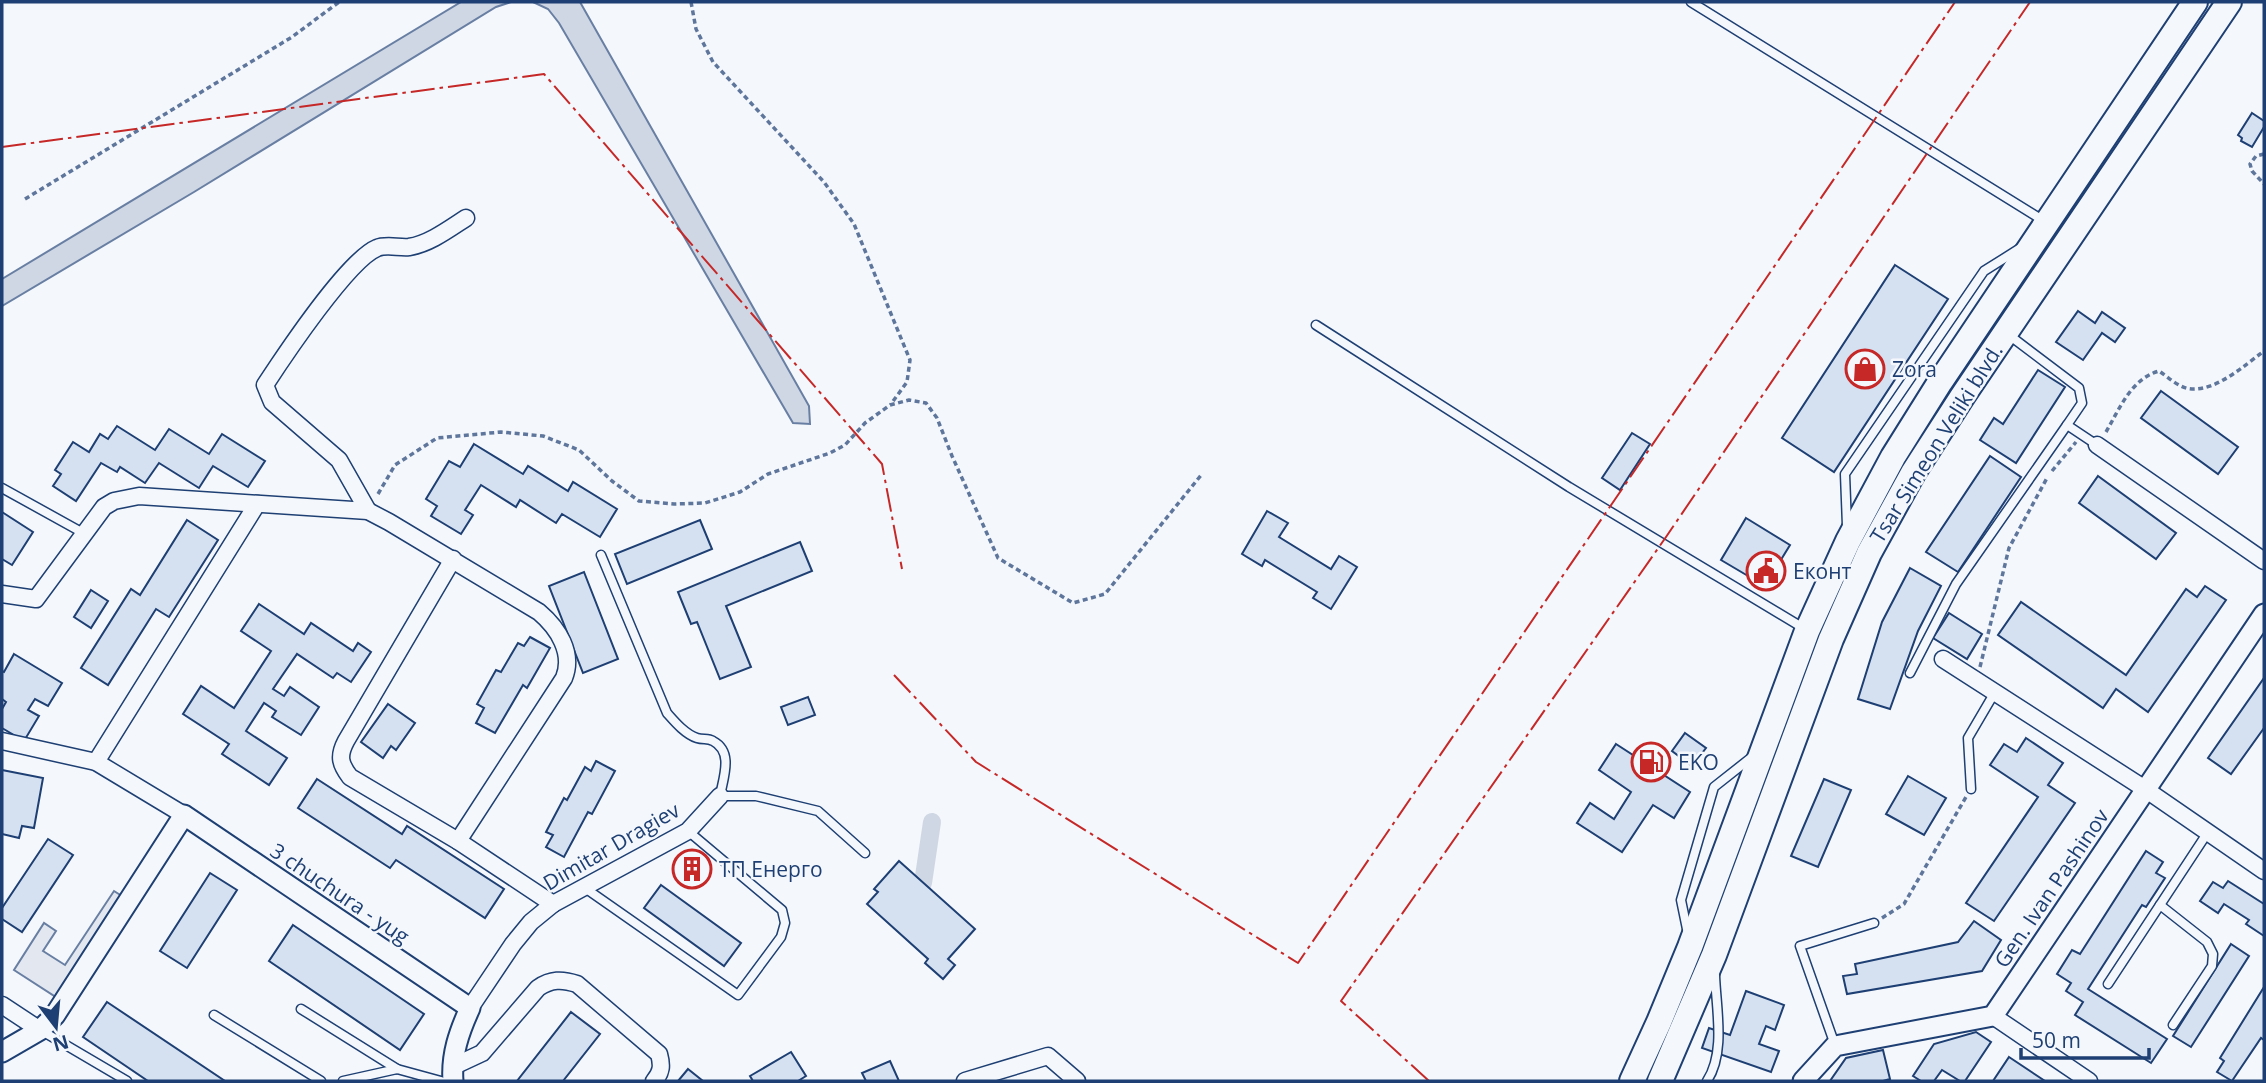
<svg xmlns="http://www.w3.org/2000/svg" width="2266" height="1083" viewBox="0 0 2266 1083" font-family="'Open Sans',sans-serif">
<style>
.parking{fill:#e3e8f0;stroke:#687fa3;stroke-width:2}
.water{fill:#cfd7e4;stroke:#687fa3;stroke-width:2}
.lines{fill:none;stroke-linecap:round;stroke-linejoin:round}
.canal{stroke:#cfd7e4;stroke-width:18}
.building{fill:#d5e0f0;stroke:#1d3f73;stroke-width:2}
.service-casing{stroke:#1d3f73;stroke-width:11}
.minor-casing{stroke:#1d3f73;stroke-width:19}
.tertiary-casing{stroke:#1d3f73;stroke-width:23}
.primary-casing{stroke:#1d3f73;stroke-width:28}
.path{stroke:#5e769c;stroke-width:3.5;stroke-dasharray:5 3.5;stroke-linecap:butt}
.service{stroke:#f4f7fb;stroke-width:8}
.minor{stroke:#f4f7fb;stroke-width:16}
.tertiary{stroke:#f4f7fb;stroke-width:19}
.primary{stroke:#f4f7fb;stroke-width:24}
.power{stroke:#c62828;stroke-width:2;stroke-dasharray:24 5 3.5 5;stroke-linecap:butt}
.labels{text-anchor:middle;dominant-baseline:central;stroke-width:5;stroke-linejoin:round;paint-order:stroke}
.poi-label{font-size:21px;fill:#1d3f73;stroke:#f4f7fb;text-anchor:start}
.street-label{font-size:21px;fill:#1d3f73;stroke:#f4f7fb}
</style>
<rect width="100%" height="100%" fill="#f4f7fb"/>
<polygon class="parking" points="114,891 125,898 59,999 14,970 44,923 56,931 43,951 65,965"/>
<g class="water">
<polygon points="461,2 511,2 496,7 194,192 2,306 2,279"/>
<polygon points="533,2 580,2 809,406 810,424 793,423 559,23 548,9"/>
</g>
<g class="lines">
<polyline class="canal" points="923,883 932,822"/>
</g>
<g class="building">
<polygon points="2252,113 2264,121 2264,127 2252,147 2241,141 2242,138 2238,135"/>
<polygon points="1895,265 1948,299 1834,472 1782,438"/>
<polygon points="2078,311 2095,323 2102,312 2125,328 2115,342 2102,333 2083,360 2056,342"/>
<polygon points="2038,370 2065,387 2016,463 1980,440 1994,418 2003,424"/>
<polygon points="2161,391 2238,447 2218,474 2141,418"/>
<polygon points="117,426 155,450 169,429 209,454 222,434 265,461 248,487 213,466 199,488 159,463 145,483 120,467 117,472 101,463 76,501 53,486 61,474 55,470 73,442 89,452 100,434 108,439"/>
<polygon points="1632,433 1650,444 1620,490 1602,478"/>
<polygon points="474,444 523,474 528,466 568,491 573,482 617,509 600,537 562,514 556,523 520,500 516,507 481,485 465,510 473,515 461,534 431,516 437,506 426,499 449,461 460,467"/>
<polygon points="1990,456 2021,477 1958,572 1926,552"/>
<polygon points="2098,476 2176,533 2156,559 2079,503"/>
<polygon points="1267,511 1288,523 1279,537 1331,569 1339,556 1357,567 1331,609 1313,598 1317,592 1265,560 1262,566 1242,554"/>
<polygon points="2,512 33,532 12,565 2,559"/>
<polygon points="1746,518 1790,545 1765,586 1721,560"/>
<polygon points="187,520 218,540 169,617 156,609 108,685 81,668 131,589 140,595"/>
<polygon points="700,520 712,549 627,584 615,554"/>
<polygon points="800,542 812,571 726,606 751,667 720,679 697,622 691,624 678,592"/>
<polygon points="1910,568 1941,586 1918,631 1890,709 1858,699 1882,622"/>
<polygon points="584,572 618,659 583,673 549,586"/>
<polygon points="2205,586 2226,600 2148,712 2116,689 2103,708 1998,635 2021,602 2126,675 2186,589 2197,597"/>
<polygon points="91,590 108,601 91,628 74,617"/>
<polygon points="259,604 304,634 311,623 353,651 358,643 371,652 351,682 337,673 333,678 297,654 273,689 284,696 290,687 319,707 301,735 272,717 276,711 264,703 246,731 287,758 269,785 222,754 229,744 183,714 201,686 234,708 271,651 241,631"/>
<polygon points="1949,613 1982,634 1967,659 1933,638"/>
<polygon points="530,637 550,648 527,688 523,685 495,733 476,723 484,708 477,704 496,670 501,672 518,643 524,646"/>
<polygon points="14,654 62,683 48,706 35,699 28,710 39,716 24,741 2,728 2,709 6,702 2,699 2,671 4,672"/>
<polygon points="2264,678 2264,728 2231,774 2208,758"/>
<polygon points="808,697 815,715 788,725 781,707"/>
<polygon points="388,704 415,723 396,750 391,746 383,758 361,742"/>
<polygon points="1685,733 1706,748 1692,766 1672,751"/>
<polygon points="2026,738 2063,763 2048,785 2075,803 1994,921 1966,903 2038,797 1990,765 2004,744 2017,752"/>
<polygon points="1616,744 1690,792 1674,818 1653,805 1622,852 1577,823 1590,803 1614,819 1631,792 1599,770"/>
<polygon points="596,761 615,771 592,814 588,812 564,857 546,847 553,835 546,832 564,798 567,800 585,767 591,771"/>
<polygon points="2,770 43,778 34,828 22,826 19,838 2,834"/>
<polygon points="1908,776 1946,798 1924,835 1886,814"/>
<polygon points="317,779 402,834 407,826 504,889 485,918 396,860 390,868 298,808"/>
<polygon points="1824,779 1851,790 1818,867 1791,856"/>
<polygon points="48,839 73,855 22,932 2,919 2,908"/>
<polygon points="2146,851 2163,862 2156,873 2165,878 2146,907 2142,905 2088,989 2167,1039 2151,1063 2075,1015 2083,1002 2066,991 2071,983 2057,974 2072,950 2080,954"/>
<polygon points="691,855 706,868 693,883 678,870"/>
<polygon points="899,861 975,929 948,959 955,965 943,979 925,963 928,959 867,904 878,892 874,889"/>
<polygon points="210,873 237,890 187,968 160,951"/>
<polygon points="2228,881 2264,904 2264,936 2246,924 2249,920 2224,904 2218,913 2200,901 2213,882 2223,888"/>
<polygon points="661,885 741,943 724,966 644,908"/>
<polygon points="1974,921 2001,940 1982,971 1847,994 1843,976 1857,974 1855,964 1958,942"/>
<polygon points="293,925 424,1014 400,1050 269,961"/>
<polygon points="2231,944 2249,956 2191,1047 2173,1036"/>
<polygon points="2264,987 2264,1040 2261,1038 2232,1081 2217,1072 2224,1061 2220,1058"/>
<polygon points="1746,991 1784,1005 1775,1030 1766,1026 1759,1044 1779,1051 1771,1072 1702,1048 1709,1028 1730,1035"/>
<polygon points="107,1002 225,1081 148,1081 83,1037"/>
<polygon points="571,1012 600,1034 563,1081 517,1081"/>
<polygon points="1976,1032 1991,1042 1965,1081 1960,1081 1942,1070 1934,1081 1921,1081 1913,1076 1934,1044"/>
<polygon points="1883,1050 1890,1079 1883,1081 1830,1081 1846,1058"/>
<polygon points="791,1052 806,1076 798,1081 753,1081 750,1076"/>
<polygon points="2009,1057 2045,1081 1993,1081"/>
<polygon points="890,1061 899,1081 866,1081 862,1073"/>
<polygon points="688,1069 703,1081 678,1081"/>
</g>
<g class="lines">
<defs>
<g id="service">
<polyline points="1691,2 2044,221"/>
<polyline points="1316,325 1569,487 1805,629"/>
<polyline points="2009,335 2079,388 2082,403 2067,425 2097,445"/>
<polyline points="2,488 85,534"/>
<polyline points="1847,526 1845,474 1984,271 2019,249"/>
<path d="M 601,555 L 667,713 C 675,722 685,734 697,738 C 703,740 708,738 713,741 C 734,752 723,778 720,796 L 756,796 L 818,811 L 865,853"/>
<polyline points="1910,673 1956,584 2067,425"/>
<polyline points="1971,789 1968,738 1995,692"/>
<polyline points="585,888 738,995 781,937 785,923 782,910 688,831"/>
<polyline points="2160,905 2207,942 2213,954 2212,966 2173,1025"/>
<polyline points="1688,934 1681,900 1714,787 1752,757"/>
<polyline points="2108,984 2208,832"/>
<polyline points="301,1009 397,1069"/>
<polyline points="214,1015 321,1081"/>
<polyline points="42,1031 127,1081"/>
<polyline points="1835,1045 1800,946 1874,923"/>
<polyline points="343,1081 397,1069 441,1081"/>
<path d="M 1707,1081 C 1726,1052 1716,1008 1715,975"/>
</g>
<g id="minor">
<polyline points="2097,445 2264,561"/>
<path d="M 368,511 L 339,460 L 272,402 L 265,385 C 284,356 348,260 377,248 C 386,244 399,248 409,247 C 429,244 449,229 466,218"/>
<path d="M 453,559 L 346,741 C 338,756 340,764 350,777 L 458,841 L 553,904"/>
<path d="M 2,594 L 36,599 L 104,507 L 114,501 L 139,496 L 368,511 L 389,522 L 539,612 C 558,628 574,653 564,678 L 458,841"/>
<polyline points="1943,659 2145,789 2264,871"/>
<polyline points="2,741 96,762 184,815"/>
<polyline points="96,762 257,504"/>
<polyline points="2,1005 40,1030"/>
<polyline points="470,1008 513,944 531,922 553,904 688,831 720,796"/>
<polyline points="1993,1016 2089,1081"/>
<path d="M 452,1067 L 482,1053 L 538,988 C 551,979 562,979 577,984 L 659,1054 C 662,1065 662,1072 654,1081"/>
<polyline points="965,1081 1048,1056 1077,1081"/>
</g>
<g id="tertiary">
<path d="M 2,1052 L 40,1030 L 55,1015 L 184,815 L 470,1008 C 459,1032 451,1055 453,1081"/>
<polyline points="1803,1081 1835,1046 1993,1016 2264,614"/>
</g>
<g id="primary">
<polyline points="1632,1081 1659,1022 1690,947 1807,631 1848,541 1893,457 1940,382 2195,2"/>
<polyline points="1660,1081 1714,955 1831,639 1869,553 1913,473 1962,397 2229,2"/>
</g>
</defs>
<use href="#service" class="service-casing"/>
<use href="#minor" class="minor-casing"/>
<use href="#tertiary" class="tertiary-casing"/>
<use href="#primary" class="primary-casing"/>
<g class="path">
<polyline points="691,2 696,29 713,62 824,182 854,224 910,360 907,382 891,404"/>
<polyline points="2264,154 2256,156 2250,164 2252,171 2264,184"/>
<polyline points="25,199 292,37 339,2"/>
<path d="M 2106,432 C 2120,408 2131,379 2159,371 C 2168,377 2180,389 2192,389 C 2218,390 2245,365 2264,351"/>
<polyline points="2052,471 2076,442"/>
<polyline points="378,494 395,465 437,438 501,432 543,436 579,450 612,481 639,501 674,504 705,503 740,492 768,474 830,453 845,445 865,423 890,405 909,400 926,403 937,418 952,456 998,558 1073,603 1105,594 1202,474"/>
<polyline points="1980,667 2009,548 2047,478"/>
<polyline points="1882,918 1904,904 1966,797"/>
</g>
<use href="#service" class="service"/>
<use href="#minor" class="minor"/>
<use href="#tertiary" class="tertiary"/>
<use href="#primary" class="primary"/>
<g class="power">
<polyline points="2,147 544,74 882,464 902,569"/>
<polyline points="894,675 976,762 1298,963 1955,2"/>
<polyline points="1429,1081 1341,1001 1666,537 2030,2"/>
</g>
</g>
<defs>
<symbol id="shop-ring" viewBox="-11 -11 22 22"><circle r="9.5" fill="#f4f7fb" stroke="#c62828" stroke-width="1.5"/><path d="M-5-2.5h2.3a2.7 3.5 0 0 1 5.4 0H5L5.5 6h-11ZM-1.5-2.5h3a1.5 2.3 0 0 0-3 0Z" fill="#c62828"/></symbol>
<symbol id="civic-ring" viewBox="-11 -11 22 22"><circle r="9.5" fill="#f4f7fb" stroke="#c62828" stroke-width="1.5"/><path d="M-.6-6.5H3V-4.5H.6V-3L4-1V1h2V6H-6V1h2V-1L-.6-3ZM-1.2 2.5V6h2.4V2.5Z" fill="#c62828"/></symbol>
<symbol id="fuel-ring" viewBox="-11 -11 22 22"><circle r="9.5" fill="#f4f7fb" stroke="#c62828" stroke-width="1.5"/><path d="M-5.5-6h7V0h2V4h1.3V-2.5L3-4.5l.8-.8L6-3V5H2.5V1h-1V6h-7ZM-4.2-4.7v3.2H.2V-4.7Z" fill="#c62828"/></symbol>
<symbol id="building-ring" viewBox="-11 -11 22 22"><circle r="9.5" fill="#f4f7fb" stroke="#c62828" stroke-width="1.5"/><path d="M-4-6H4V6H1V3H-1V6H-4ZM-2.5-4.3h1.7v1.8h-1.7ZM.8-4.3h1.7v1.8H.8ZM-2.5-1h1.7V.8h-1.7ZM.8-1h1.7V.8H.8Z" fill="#c62828"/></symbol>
</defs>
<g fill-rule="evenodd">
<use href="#shop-ring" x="1843" y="347" width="44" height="44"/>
<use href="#civic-ring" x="1744" y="549" width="44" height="44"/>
<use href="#fuel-ring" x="1629" y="740" width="44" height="44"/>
<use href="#building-ring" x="670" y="847" width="44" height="44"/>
</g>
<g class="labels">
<g class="poi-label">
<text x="1892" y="369">Zora</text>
<text x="1793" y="571">Еконт</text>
<text x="1678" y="762">EKO</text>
<text x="719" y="869">ТП Енерго</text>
</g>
<g class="street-label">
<text transform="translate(1936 443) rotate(-58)">Tsar Simeon Veliki blvd.</text>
<text transform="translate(611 846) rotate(-30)">Dimitar Dragiev</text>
<text transform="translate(2051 888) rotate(-56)">Gen. Ivan Pashinov</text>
<text transform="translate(340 893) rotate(34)">3 chuchura - yug</text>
</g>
</g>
<rect width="2266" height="1083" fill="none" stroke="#1d3f73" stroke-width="7"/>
<g transform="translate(56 1027) rotate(164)" stroke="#f4f7fb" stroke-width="5" paint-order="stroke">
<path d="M0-5L12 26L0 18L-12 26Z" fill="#1d3f73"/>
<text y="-10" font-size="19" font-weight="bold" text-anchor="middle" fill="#1d3f73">N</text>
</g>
<path d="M2021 1048v10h128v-10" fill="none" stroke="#1d3f73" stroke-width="3.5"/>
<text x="2032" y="1048" font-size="21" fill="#1d3f73" stroke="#f4f7fb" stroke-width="5" paint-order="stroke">50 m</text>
</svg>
